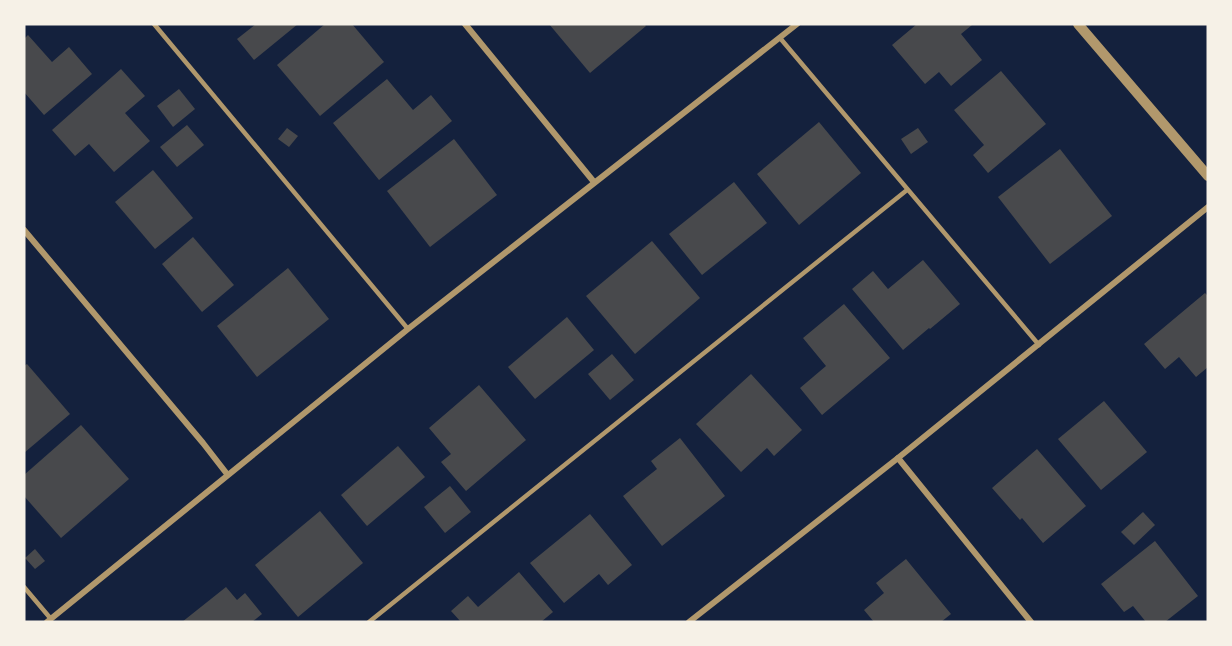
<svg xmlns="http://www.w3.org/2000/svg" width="1232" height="646" viewBox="0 0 1232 646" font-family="Figtree,sans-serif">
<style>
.building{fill:#48494c}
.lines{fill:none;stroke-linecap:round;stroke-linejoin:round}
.service{stroke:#b1986c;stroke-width:4.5}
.minor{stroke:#b1986c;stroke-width:6}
.tertiary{stroke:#b1986c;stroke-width:10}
</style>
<rect width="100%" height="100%" fill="#14213d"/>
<g class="building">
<polygon points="256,24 298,24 254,60 237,39"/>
<polygon points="325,24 352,24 384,62 320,116 277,65"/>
<polygon points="549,24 644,24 646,26 590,73"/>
<polygon points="917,24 971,24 972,25 961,34 982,60 951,86 939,72 925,84 892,45"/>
<polygon points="28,35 52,62 69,47 92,74 44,115 24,92 24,39"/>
<polygon points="121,69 145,96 125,113 150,141 114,172 89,144 75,156 52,130"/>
<polygon points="1001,71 1046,124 988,173 973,155 984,145 954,110"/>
<polygon points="387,79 413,110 431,95 452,121 379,180 333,123"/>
<polygon points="179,89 195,109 173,127 157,106"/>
<polygon points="819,122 861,173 799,225 757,174"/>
<polygon points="187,125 204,145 177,167 160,147"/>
<polygon points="287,128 298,136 289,147 278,139"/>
<polygon points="918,128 928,142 911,154 901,139"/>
<polygon points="454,139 497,195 430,247 387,191"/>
<polygon points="1060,149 1112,216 1050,264 998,197"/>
<polygon points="153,170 193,218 155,249 115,202"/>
<polygon points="734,182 767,223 702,275 669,234"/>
<polygon points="193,237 234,285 202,312 162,264"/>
<polygon points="652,241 700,298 635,354 586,296"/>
<polygon points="923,260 960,304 930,329 929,328 903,350 852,289 873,271 888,289"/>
<polygon points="288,268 329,319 257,377 217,326"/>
<polygon points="1205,293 1208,296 1208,367 1196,377 1179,357 1165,369 1144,344"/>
<polygon points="844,304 890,358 822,415 800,388 826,366 803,338"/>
<polygon points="567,317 594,350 535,399 508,367"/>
<polygon points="612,354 634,380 610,400 588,374"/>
<polygon points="27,364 70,414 24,453 24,366"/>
<polygon points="751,374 802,430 774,456 767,448 741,472 696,424"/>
<polygon points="479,385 526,440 466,491 441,462 451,454 429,428"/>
<polygon points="1104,401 1147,452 1101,490 1058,439"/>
<polygon points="81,425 129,479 61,538 24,496 24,475"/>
<polygon points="680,438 725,496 662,546 623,496 657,469 651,461"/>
<polygon points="398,446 425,477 367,526 341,495"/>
<polygon points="1037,449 1086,506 1043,543 1022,518 1020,520 992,488"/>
<polygon points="450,486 471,512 445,533 424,507"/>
<polygon points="320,511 363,563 298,617 255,565"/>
<polygon points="1143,512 1155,525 1134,545 1121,532"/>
<polygon points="590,514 632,565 608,585 599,574 564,603 530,563"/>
<polygon points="1155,541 1198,596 1165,622 1146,622 1133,606 1124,612 1101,584"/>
<polygon points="35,549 45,561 35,569 25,558"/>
<polygon points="906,559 951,614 941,622 874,622 864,610 884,593 876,583"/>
<polygon points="519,572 553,612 541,622 461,622 451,611 468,596 478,607"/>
<polygon points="226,587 237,600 245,593 262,614 252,622 182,622"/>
</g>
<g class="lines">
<g class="service">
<polyline points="154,24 408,329"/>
<polyline points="780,38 1039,345"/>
<polyline points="24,587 51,619"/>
<polyline points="369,622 907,190"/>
</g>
<g class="minor">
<polyline points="465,24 594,182"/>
<polyline points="24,230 203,443 227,474"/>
<polyline points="898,458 1031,622"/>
<polyline points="47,622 408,329 797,24"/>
<polyline points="689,622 898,458 1208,207"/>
</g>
<polyline class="tertiary" points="1078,24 1208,176"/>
</g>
<rect width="1232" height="646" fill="none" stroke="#f6f1e7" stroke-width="51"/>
</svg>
